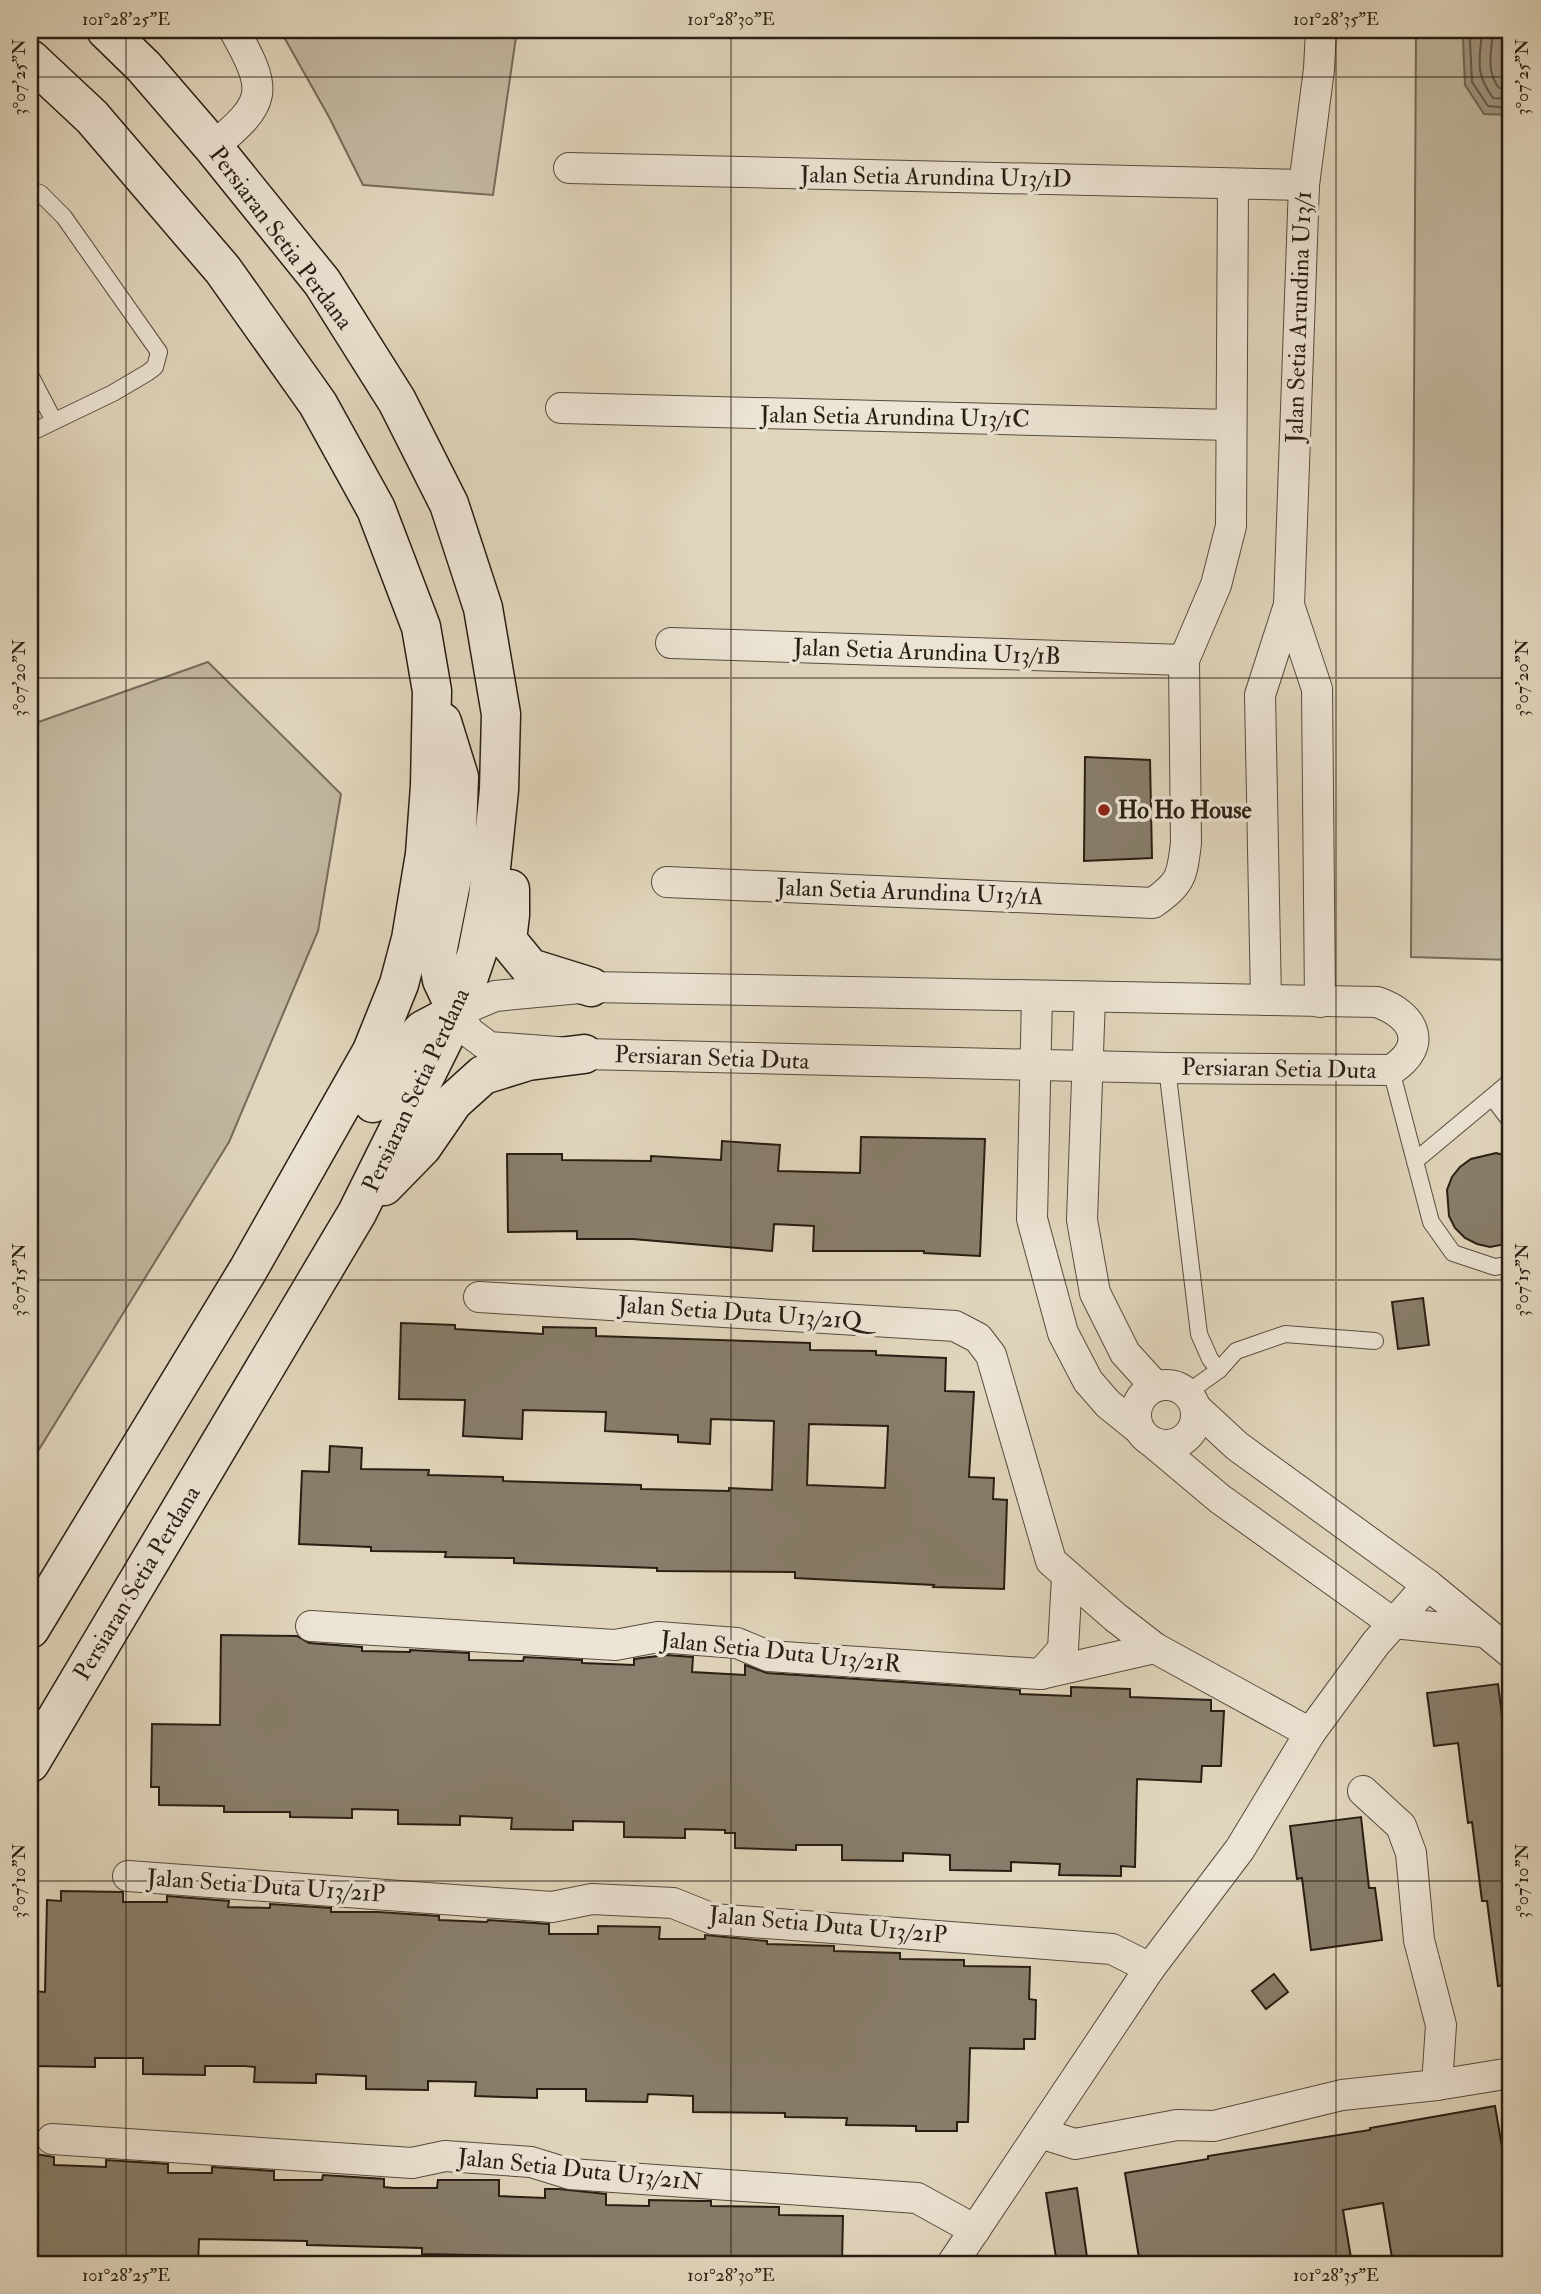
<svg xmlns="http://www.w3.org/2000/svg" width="1541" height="2294" viewBox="0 0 1541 2294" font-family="'IM FELL Double Pica',serif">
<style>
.green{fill:#c2b7a0;stroke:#756a5a;stroke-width:2}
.water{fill:#a29783;stroke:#716756;stroke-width:2}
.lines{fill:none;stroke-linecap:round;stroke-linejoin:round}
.shore{stroke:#655a4b;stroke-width:2}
.building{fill:#887e6b;stroke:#281e13;stroke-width:2;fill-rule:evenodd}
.lane-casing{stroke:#564c3e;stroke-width:18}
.street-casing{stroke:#564c3e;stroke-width:32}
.secondary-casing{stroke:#281e13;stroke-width:41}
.lane{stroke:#ece4d4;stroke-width:16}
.street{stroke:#ece4d4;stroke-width:30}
.secondary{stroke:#ece4d4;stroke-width:38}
.ticks{fill:none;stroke:#281e13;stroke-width:2;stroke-opacity:0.45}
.poi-dot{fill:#8f2418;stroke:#ece4d4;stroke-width:2.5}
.labels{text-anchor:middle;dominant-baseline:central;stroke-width:7;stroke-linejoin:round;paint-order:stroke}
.street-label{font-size:24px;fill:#281e13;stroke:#ece4d4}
.poi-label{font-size:24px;font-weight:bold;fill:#281e13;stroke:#ece4d4;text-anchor:start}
.neatline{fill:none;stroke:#281e13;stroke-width:2.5}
.ticks-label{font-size:18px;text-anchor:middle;fill:#281e13}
</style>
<rect width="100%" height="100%" fill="#e1d6bd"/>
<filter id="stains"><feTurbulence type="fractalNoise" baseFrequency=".00286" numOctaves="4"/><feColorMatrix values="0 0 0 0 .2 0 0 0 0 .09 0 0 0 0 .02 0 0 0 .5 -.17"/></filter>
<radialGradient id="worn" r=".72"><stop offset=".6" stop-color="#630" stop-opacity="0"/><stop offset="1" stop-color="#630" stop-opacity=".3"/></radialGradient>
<g class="green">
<polygon points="280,30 517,30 493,195 363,185 329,117"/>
<polygon points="1416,30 1511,30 1511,960 1411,957"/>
<polygon points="208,662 341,794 318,931 229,1142 30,1464 30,725"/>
</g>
<polygon class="water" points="1468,30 1511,30 1511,115 1484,114 1465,85 1463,39"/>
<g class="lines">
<g class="shore">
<polyline points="1474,30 1470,41 1472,82 1488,106 1511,108"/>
<path d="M 1482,30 C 1480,59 1474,72 1493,98 L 1511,99"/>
<path d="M 1493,30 C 1492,51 1485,70 1499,88 L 1511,89"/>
</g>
</g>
<g class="building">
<polygon points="1085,757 1150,760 1152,858 1084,861"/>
<polygon points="861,1137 985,1139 980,1256 924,1253 924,1251 813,1251 814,1226 774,1224 772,1251 633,1239 577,1239 577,1231 508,1232 507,1154 562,1154 562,1160 651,1161 651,1156 721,1160 722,1141 780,1145 778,1171 860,1173"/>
<polygon points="1496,1153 1511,1157 1511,1243 1490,1247 1477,1244 1465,1238 1455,1228 1449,1216 1447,1190 1452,1177 1460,1167 1471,1159"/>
<polygon points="1423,1298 1429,1345 1398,1349 1392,1302"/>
<path d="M 401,1323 L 455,1325 L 455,1329 L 543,1334 L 543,1327 L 596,1328 L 596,1336 L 810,1343 L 810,1350 L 876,1351 L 876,1355 L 946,1358 L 945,1391 L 974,1392 L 969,1477 L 994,1478 L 993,1499 L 1007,1500 L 1004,1589 L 933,1587 L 934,1585 L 795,1578 L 795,1572 L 657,1571 L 657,1568 L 514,1563 L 514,1558 L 445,1557 L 446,1552 L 371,1551 L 371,1547 L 299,1544 L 302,1471 L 329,1472 L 330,1446 L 362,1448 L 361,1469 L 429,1470 L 428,1475 L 503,1477 L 503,1481 L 641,1485 L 641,1489 L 729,1491 L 729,1488 L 772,1490 L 774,1421 L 711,1419 L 710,1444 L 678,1442 L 678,1435 L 605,1431 L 606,1412 L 523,1410 L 522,1439 L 463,1436 L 465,1400 L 399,1399 ZM 809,1424 L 888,1426 L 885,1488 L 807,1485 Z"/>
<polygon points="221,1635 297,1636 309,1643 362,1647 362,1651 410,1652 410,1650 469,1653 469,1660 523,1661 524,1657 582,1660 582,1663 634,1665 634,1659 666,1655 693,1657 692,1672 745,1675 745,1665 767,1673 1020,1690 1020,1694 1071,1696 1071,1687 1130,1689 1130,1697 1211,1700 1211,1711 1224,1711 1221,1766 1202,1766 1201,1782 1137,1779 1135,1867 1121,1866 1121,1876 1059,1875 1060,1864 1011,1862 1011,1871 950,1870 950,1855 903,1853 903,1861 842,1860 842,1845 796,1845 796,1850 735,1848 735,1833 725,1833 725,1830 685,1829 685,1838 624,1837 624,1822 573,1821 573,1830 511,1829 512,1818 460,1816 460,1825 398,1824 398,1810 352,1809 352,1818 290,1817 290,1812 224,1812 224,1806 159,1805 159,1787 151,1787 152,1724 220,1725"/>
<polygon points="1498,1684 1508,1764 1511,1763 1511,1985 1498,1986 1487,1901 1482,1901 1472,1822 1468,1823 1458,1743 1434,1746 1427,1693"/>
<polygon points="1361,1817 1369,1888 1375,1888 1382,1940 1311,1950 1302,1878 1297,1879 1290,1826"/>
<polygon points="61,1891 123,1892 123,1902 167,1902 167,1896 229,1901 228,1907 270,1908 270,1904 331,1908 331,1912 378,1912 439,1916 439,1920 487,1922 488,1920 549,1924 549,1934 598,1934 598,1926 660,1927 659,1939 705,1939 705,1935 767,1941 767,1944 834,1946 834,1951 900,1953 900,1959 964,1960 964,1966 1030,1967 1029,1999 1036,2000 1035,2039 1024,2039 1024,2049 970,2048 968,2122 957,2122 957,2131 916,2131 916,2126 846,2125 847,2118 785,2117 785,2113 693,2112 693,2096 648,2094 647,2102 586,2101 586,2089 537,2089 537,2098 475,2096 476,2082 428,2081 428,2090 366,2089 366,2076 316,2074 316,2083 254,2082 255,2067 245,2066 205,2066 205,2075 143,2074 143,2058 95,2058 95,2067 33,2066 33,2051 30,2051 30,1991 45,1992 47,1900 61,1901"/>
<polygon points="1274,1974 1288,1992 1266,2009 1252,1991"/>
<polygon points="1495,2106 1511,2200 1511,2264 1393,2264 1383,2203 1343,2210 1352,2264 1140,2264 1125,2173 1208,2159 1208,2156 1370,2130 1370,2128"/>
<polygon points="30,2153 54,2157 54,2165 106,2167 106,2160 168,2164 168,2173 212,2173 212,2167 274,2171 274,2180 322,2180 323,2175 384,2179 384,2187 394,2188 437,2188 438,2180 499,2180 499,2196 545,2198 545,2189 559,2189 606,2194 606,2205 649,2206 649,2200 701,2201 711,2201 711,2206 779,2207 779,2215 843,2216 842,2264 529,2263 529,2256 422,2254 422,2248 307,2245 307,2241 199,2239 198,2264 30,2264"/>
<polygon points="1077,2188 1088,2264 1057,2264 1046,2193"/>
</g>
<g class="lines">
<defs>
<g id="lane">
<polyline points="30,190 40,193 64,217 159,352 155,367 147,373 113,393 30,433"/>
<polyline points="30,375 54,421"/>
<polyline points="1167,1068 1199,1334 1210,1359 1219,1370"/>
<polyline points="1391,1070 1431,1222 1453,1253 1495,1267 1511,1264"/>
<polyline points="1492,1097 1511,1122"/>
<polyline points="1415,1161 1511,1081"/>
<polyline points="1187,1393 1219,1370 1236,1351 1285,1334 1375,1341"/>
</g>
<g id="street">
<path d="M 213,147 C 267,102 269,92 234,30"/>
<polyline points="569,168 1304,185"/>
<polyline points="561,408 1230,425"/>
<polyline points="1289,605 1304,185 1319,69 1321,30"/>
<polyline points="671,643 1184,660"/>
<path d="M 667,882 L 1153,903 C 1181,883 1182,877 1186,843 L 1184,660 L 1216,585 L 1231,526 L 1233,184"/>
<path d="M 591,987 L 1377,1002 C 1415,1015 1429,1046 1391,1070 L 1167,1068 L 584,1054 L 489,1047 L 469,1032 L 457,1012 L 495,996 Z"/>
<polyline points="1037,996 1032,1219 1063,1333 1088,1381 1108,1404 1139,1429"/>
<polyline points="1090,997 1082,1220 1095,1293 1125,1353 1155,1386"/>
<polyline points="1266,1000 1260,695 1289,605 1317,689 1320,1002"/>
<polyline points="479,1297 955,1326 978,1338 991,1355 1051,1561 1115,1617 1155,1648 1310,1733"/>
<circle cx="1166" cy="1415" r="30"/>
<polyline points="1196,1408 1237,1446 1428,1585 1511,1653"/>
<polyline points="1151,1441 1220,1499 1393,1623 1484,1632"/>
<polyline points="311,1626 615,1645 658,1637 737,1643 768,1656 1041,1674 1155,1648"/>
<polyline points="1041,1674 1063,1649 1067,1577"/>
<polyline points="1363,1791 1401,1826 1411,1853 1419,1940 1441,2025 1437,2085"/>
<polyline points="128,1876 552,1907 592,1899 673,1903 713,1919 1112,1949 1150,1968"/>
<polyline points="1040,2133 1075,2144 1177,2125 1214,2126 1342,2095 1437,2085 1511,2073"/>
<polyline points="52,2139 412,2163 445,2156 531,2162 570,2174 917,2198 975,2230"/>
<polyline points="952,2264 1150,1968 1240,1849 1310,1733 1376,1643 1428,1585"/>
</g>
<g id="secondary">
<polyline points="30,59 92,117 223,270 318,404 376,509 421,627 432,691 430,786 425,854 411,939 399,984 372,1051 248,1270 30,1629"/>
<polyline points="442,722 459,777 456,858 437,953 442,980 457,1012"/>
<polyline points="510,889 510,915 507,940 530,968 591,987"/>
<polyline points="373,1103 399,1056 423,1030 455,1013"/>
<polyline points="384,1186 422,1147 453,1102 483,1075 528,1061 584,1054"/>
<polyline points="30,1763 357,1213 457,1012 477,953 488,897 499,790 501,714 483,608 449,504 397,401 322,282 213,147 144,67 106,30"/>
</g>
</defs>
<use href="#lane" class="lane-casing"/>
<use href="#street" class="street-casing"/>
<use href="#secondary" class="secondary-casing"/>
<use href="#lane" class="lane"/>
<use href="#street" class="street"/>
<use href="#secondary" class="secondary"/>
</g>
<path class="ticks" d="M 126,30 L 126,2264M 731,30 L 731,2264M 1336,30 L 1336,2264M 30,77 L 1511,77M 30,678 L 1511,678M 30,1280 L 1511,1280M 30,1881 L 1511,1881"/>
<circle class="poi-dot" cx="1104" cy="810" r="7"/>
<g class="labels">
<g class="street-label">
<text transform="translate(936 177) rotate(1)">Jalan Setia Arundina U13/1D</text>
<text transform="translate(281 238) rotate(53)">Persiaran Setia Perdana</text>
<text transform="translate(1299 317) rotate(-88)">Jalan Setia Arundina U13/1</text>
<text transform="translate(895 417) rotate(1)">Jalan Setia Arundina U13/1C</text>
<text transform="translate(927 652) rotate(2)">Jalan Setia Arundina U13/1B</text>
<text transform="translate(910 892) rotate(2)">Jalan Setia Arundina U13/1A</text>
<text transform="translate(712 1058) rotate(2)">Persiaran Setia Duta</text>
<text transform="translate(1279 1069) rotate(1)">Persiaran Setia Duta</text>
<text transform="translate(416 1090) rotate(-65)">Persiaran Setia Perdana</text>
<text transform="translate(740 1313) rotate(4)">Jalan Setia Duta U13/21Q</text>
<text transform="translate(137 1583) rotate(-59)">Persiaran Setia Perdana</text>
<text transform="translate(781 1652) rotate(6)">Jalan Setia Duta U13/21R</text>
<text transform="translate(266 1886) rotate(4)">Jalan Setia Duta U13/21P</text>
<text transform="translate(828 1925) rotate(5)">Jalan Setia Duta U13/21P</text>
<text transform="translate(580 2170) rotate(6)">Jalan Setia Duta U13/21N</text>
</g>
<g class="poi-label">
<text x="1118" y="810">Ho Ho House</text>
</g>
</g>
<rect width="1541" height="2294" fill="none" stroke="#e1d6bd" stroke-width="77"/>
<rect x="38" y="38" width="1464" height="2218" class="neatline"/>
<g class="ticks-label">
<text x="126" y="25">101°28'25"E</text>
<text x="731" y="25">101°28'30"E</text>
<text x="1336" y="25">101°28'35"E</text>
<text transform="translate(19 77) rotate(-90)" y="6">3°07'25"N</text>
<text transform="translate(1522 77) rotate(-90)" y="6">3°07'25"N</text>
<text transform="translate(19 678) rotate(-90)" y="6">3°07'20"N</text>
<text transform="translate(1522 678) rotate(-90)" y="6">3°07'20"N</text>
<text transform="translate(19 1280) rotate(-90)" y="6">3°07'15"N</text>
<text transform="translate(1522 1280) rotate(-90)" y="6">3°07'15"N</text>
<text transform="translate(19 1881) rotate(-90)" y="6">3°07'10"N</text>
<text transform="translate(1522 1881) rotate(-90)" y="6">3°07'10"N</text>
<text x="126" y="2281">101°28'25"E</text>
<text x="731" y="2281">101°28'30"E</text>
<text x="1336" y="2281">101°28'35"E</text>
</g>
<rect width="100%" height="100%" filter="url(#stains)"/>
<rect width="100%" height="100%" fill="url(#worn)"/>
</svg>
